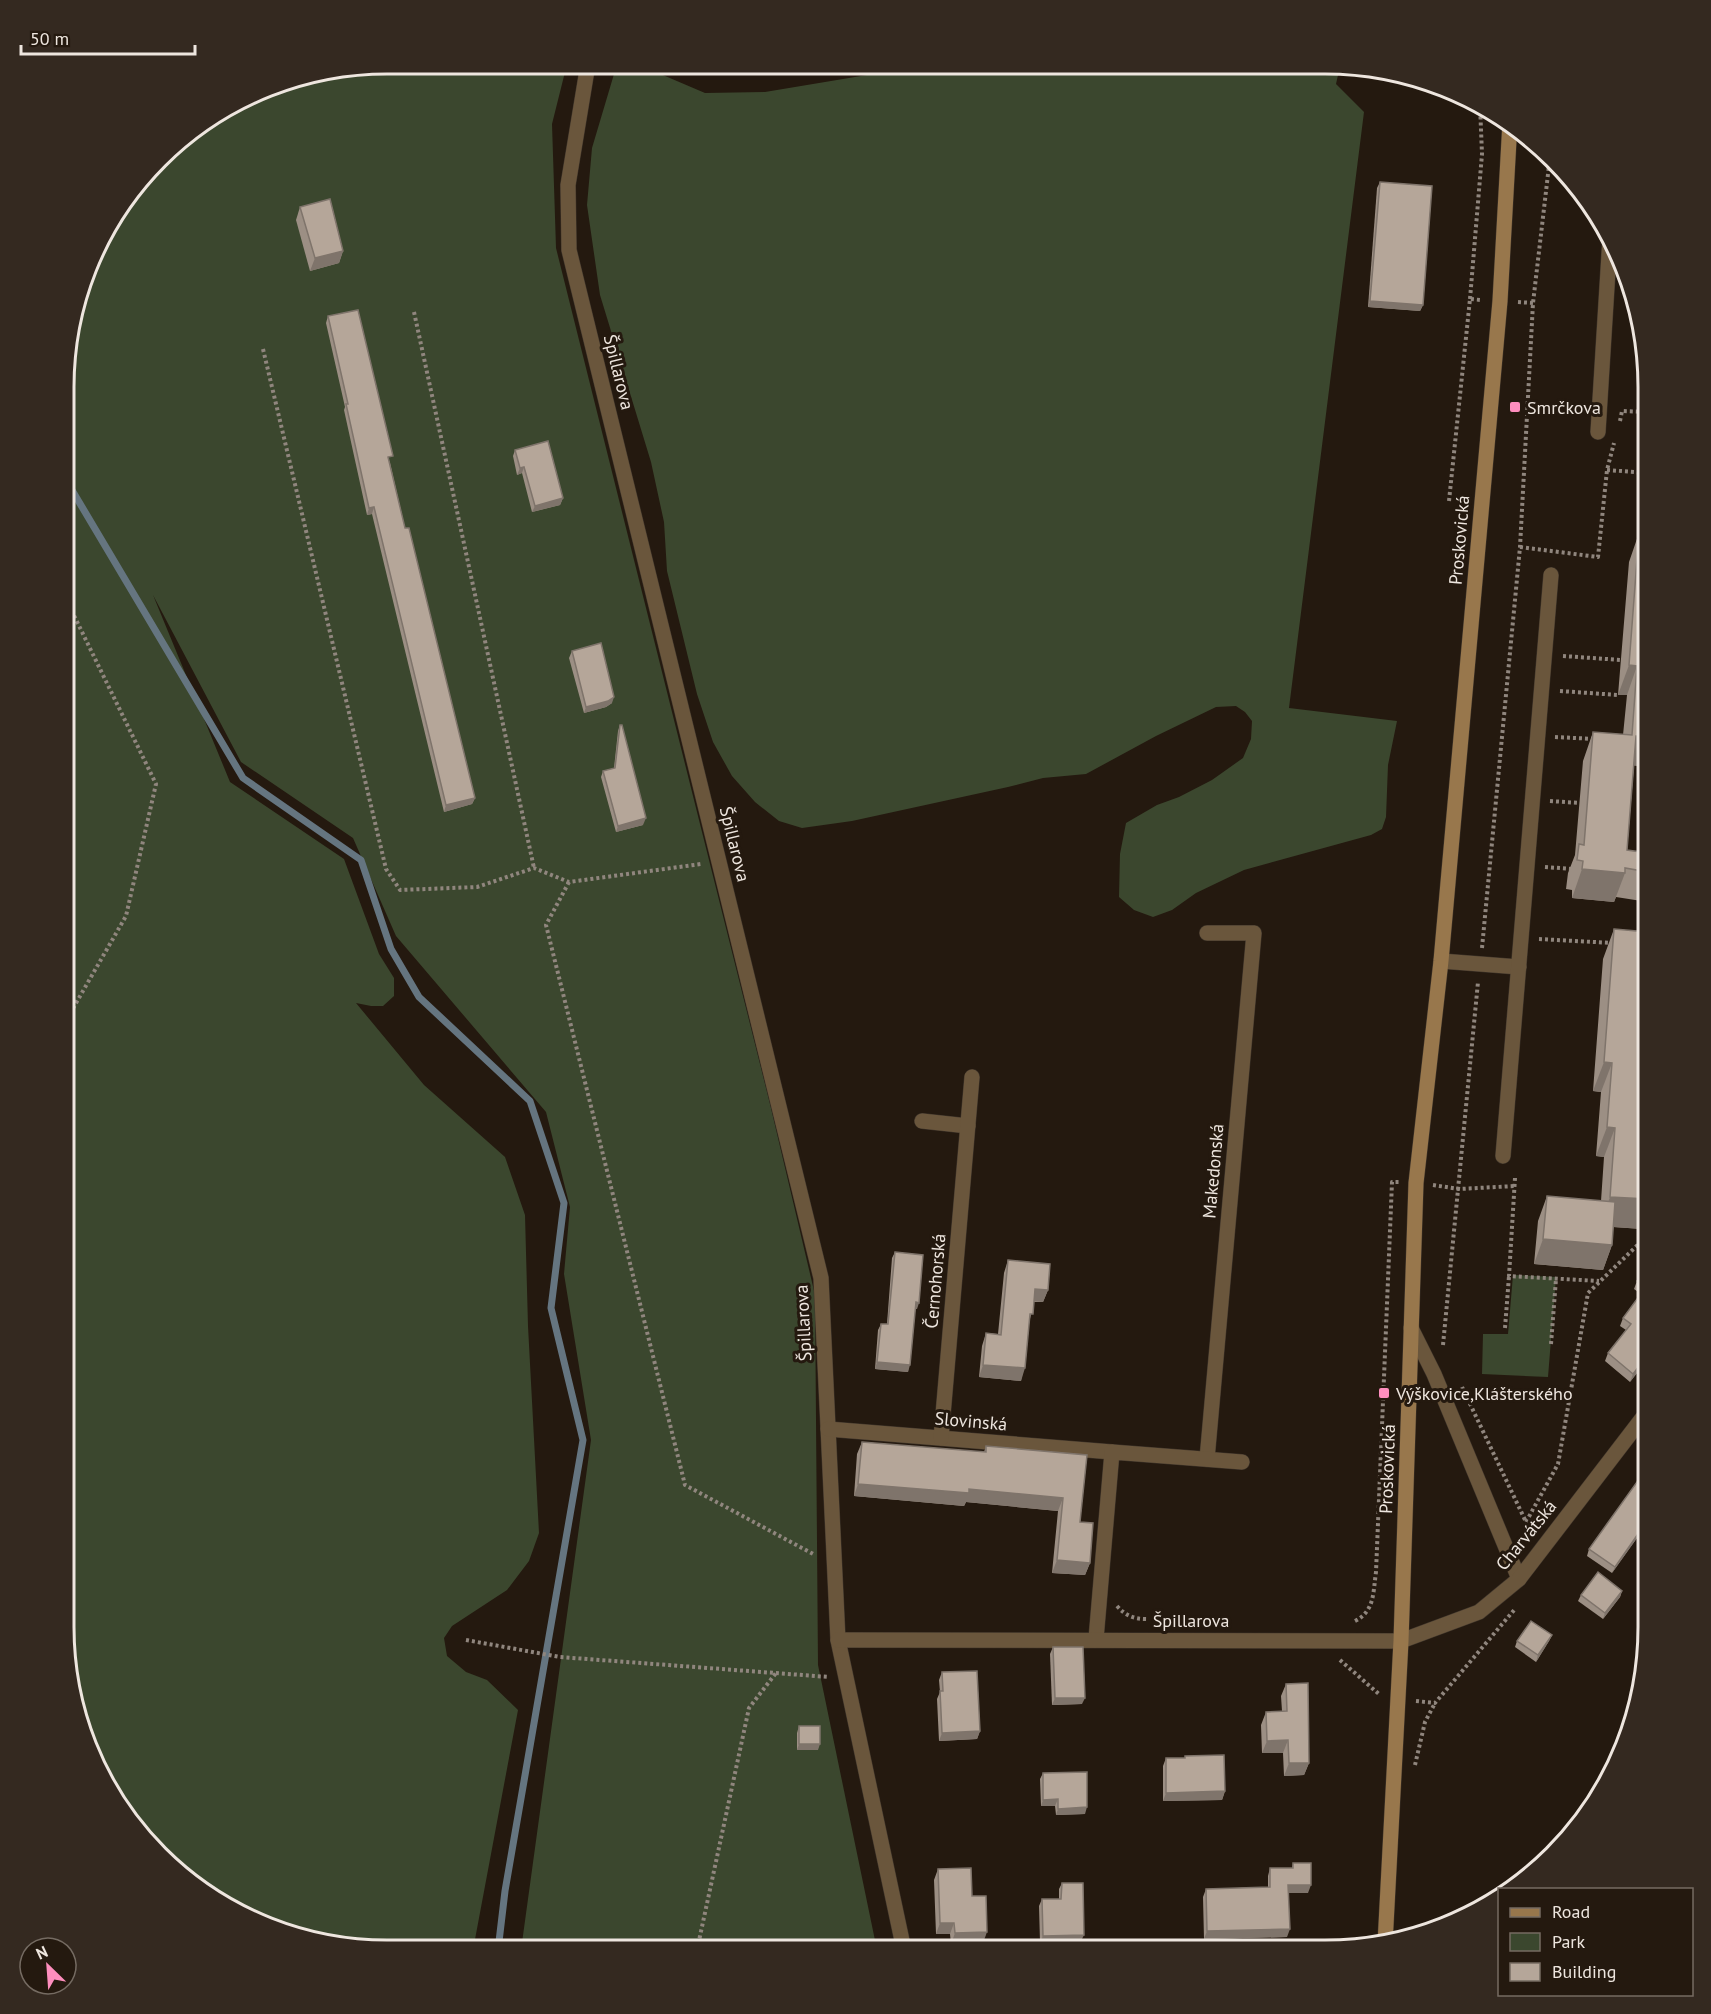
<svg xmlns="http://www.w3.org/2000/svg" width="1711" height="2014" viewBox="0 0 1711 2014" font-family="'PT Sans',sans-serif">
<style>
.green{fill:#3b472e}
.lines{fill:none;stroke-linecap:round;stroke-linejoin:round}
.stream{stroke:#657580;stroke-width:7}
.street-casing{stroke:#40362c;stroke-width:16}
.secondary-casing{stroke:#40362c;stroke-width:16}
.path{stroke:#90867e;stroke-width:4;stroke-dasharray:3 3;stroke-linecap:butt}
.street{stroke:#6a563c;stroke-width:15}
.secondary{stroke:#98774c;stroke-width:15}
.wall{fill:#9c8f84}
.shaded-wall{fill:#7f746b}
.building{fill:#b5a699;stroke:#7f746b;stroke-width:1.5}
.poi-dot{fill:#fe8ebe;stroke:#24190f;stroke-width:2}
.labels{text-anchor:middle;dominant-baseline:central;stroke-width:6;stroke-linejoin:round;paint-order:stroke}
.street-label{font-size:18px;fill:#eee6df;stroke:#24190f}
.poi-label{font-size:18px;fill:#eee6df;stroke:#24190f;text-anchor:start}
.rim{fill:none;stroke:#eee6df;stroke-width:3}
</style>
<rect width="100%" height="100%" fill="#24190f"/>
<g class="green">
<polygon points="386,63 567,64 552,124 556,248 770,1104 815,1295 818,1665 877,1950 521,1950 591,1440 564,1274 570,1207 546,1112 396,936 353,838 241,762 153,595 230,782 344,859 379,954 394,978 394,996 383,1006 371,1006 356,1003 424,1085 505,1157 525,1215 528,1326 539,1533 529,1561 507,1590 452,1626 444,1638 447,1656 466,1672 487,1680 518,1710 473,1950 365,1950 283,1934 224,1908 157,1856 106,1790 74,1712 63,1628 66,344 106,225 173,143 282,80"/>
<polygon points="617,64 637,64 705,93 765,92 927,65 1340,66 1336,84 1364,112 1289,708 1397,721 1388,765 1386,817 1382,829 1371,835 1244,870 1196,893 1172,910 1153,917 1134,910 1119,897 1120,854 1126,823 1157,805 1179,797 1212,780 1243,758 1251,739 1252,721 1245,712 1236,706 1216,707 1156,736 1086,774 1043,778 1008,787 852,821 802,828 779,821 755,802 732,776 713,742 697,694 667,571 664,522 651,462 600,295 587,205 592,148"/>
<polygon points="1513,1275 1556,1277 1548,1377 1482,1374 1483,1334 1508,1334"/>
</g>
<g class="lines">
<polyline class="stream" points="66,480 243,778 361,860 391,949 419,997 530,1101 564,1203 551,1308 583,1440 505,1891 498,1950"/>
<defs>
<g id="street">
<polyline points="588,64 568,185 569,250 821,1278 838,1640 904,1950"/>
<polyline points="1598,432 1610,238"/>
<polyline points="1441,961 1519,967"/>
<polyline points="922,1121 968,1126"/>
<polyline points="1503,1156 1551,575"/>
<polyline points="1411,1328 1434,1374 1519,1579"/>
<polyline points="828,1429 1112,1452"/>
<polyline points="941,1438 972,1077"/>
<polyline points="1207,1459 1254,933 1207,933"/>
<polyline points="1096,1639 1112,1452 1242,1462"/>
<polyline points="838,1640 1401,1641 1479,1612 1519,1579 1647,1412"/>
</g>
<polyline id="secondary" points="1385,1944 1401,1641 1416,1183 1441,961 1500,301 1510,122"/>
</defs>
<use href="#street" class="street-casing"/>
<use href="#secondary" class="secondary-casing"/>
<g class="path">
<polyline points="1470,299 1482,154 1480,105"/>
<polyline points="1518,302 1533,303"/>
<polyline points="414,312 534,868"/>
<polyline points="263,349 386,869 400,890 477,887 534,868 569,882 701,864"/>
<polyline points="1620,421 1622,411 1648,412"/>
<polyline points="1607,470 1648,473"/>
<polyline points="1449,501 1470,299 1481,300"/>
<polyline points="1520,547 1598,557 1607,470 1614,443"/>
<polyline points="1563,656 1621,660"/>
<polyline points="1560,691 1618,695"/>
<polyline points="1555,737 1595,739"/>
<polyline points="1550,801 1580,803"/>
<polyline points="1545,867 1573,869"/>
<polyline points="569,882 546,925 685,1485 815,1555"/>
<polyline points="1539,939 1612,943"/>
<polyline points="1482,948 1520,547 1533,303 1550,157"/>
<polyline points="64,1024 126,916 156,784 65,597"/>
<polyline points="1515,1178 1509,1276 1599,1281"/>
<polyline points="1433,1185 1459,1189 1515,1186"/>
<polyline points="1505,1328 1509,1276"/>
<polyline points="1551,1344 1556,1279"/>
<polyline points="1443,1345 1478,982"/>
<polyline points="1462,1387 1526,1522 1535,1529"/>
<polyline points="1526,1522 1558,1464 1588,1293 1648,1235"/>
<path d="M 1117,1606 C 1126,1616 1134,1619 1147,1619"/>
<path d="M 1355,1621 C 1375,1611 1373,1592 1376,1572 L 1392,1182 L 1399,1182"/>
<polyline points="466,1640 560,1657 829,1677"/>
<polyline points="1340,1660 1380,1695"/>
<polyline points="1416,1701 1435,1703 1515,1609"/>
<polyline points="1415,1765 1425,1722 1435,1703"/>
<polyline points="697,1950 749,1708 776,1673"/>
</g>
<use href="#street" class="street"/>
<use href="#secondary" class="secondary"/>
</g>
<g class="wall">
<polygon points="1380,182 1423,305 1420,311 1368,307 1377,188"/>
<polygon points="300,207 343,251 339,263 310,271 296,220"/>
<polygon points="328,316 390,463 405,528 475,798 472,804 444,812 372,514 367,515 344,410 345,407 326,323"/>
<polygon points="515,450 563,498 560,505 532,512 522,473 517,475 513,456"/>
<polygon points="1639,533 1648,534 1634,766 1627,850 1648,853 1648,902 1616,897 1614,902 1572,898 1572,890 1566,889 1568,873 1575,855 1583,761 1593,732 1623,735 1627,695 1618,695 1629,562"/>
<polygon points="572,651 612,703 606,707 584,713 569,658"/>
<polygon points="620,725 643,825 616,832 601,777 603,771 614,768 618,731"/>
<polygon points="1614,929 1646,1065 1642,1229 1613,1227 1612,1245 1603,1270 1534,1264 1538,1221 1547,1196 1601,1201 1604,1157 1596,1156 1601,1092 1593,1091 1603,959"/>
<polygon points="895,1252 917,1309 915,1309 908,1372 875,1369 878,1330 881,1324 887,1324 892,1258"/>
<polygon points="1008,1260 1048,1290 1043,1302 1034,1302 1029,1323 1021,1381 979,1377 982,1346 986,1333 998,1334 1004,1273"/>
<polygon points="1647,1267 1647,1360 1630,1382 1605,1361 1608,1353 1626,1330 1620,1326 1623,1318 1641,1294 1634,1289 1637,1281"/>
<polygon points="862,1442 984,1452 986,1446 1087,1455 1080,1522 1090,1563 1085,1575 1052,1573 1058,1511 966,1502 964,1506 854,1496 857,1454"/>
<polygon points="1647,1524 1612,1573 1587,1556 1589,1549"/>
<polygon points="1622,1591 1620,1597 1603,1619 1578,1601 1581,1595"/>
<polygon points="1552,1635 1549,1641 1536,1662 1515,1647 1517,1641"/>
<polygon points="1053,1647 1082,1704 1052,1705 1050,1654"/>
<polygon points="942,1672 980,1731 977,1739 939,1741 937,1699 940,1692 939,1680"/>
<polygon points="1286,1684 1309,1763 1304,1775 1284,1776 1283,1753 1262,1753 1261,1725 1266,1712 1282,1711 1281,1696"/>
<polygon points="799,1726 818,1750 797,1750 797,1733"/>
<polygon points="1185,1756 1225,1791 1222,1800 1163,1801 1163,1766 1166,1758 1185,1758"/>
<polygon points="1043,1773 1085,1814 1056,1815 1055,1806 1041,1806 1040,1779"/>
<polygon points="1293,1863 1308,1893 1289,1893 1287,1937 1204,1939 1203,1897 1206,1889 1268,1887 1268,1876 1270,1868 1292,1868"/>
<polygon points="938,1869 972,1896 983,1943 951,1944 950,1934 936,1934 934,1880"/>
<polygon points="1062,1883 1081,1941 1040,1942 1039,1906 1042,1899 1059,1899 1059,1889"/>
</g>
<g class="shaded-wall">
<polygon points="343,251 339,263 310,271 315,258"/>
<polygon points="1370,301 1423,305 1420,311 1368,307"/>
<polygon points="524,467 522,473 517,475 520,468"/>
<polygon points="563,498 560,505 532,512 535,506"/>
<polygon points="374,507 372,514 367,515 369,508"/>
<polygon points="1629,665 1637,666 1627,695 1618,695"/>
<polygon points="614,697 612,703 606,707 584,713 586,707"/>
<polygon points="1636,736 1648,737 1648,767 1626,765"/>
<polygon points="475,798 472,804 444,812 446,805"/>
<polygon points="646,818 643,825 616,832 618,826"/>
<polygon points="1582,869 1625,873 1614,902 1572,898"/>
<polygon points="1604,1062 1612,1063 1601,1092 1593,1091"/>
<polygon points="1607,1127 1615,1128 1604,1157 1596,1156"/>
<polygon points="1610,1197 1648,1199 1648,1213 1642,1229 1600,1226"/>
<polygon points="1543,1239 1612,1245 1603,1270 1534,1264"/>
<polygon points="1035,1289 1048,1290 1043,1302 1031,1301"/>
<polygon points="916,1302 919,1303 917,1309 913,1309"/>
<polygon points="1647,1356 1647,1360 1630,1382 1633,1374"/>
<polygon points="877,1362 910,1365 908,1372 875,1369"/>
<polygon points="983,1365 1025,1368 1021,1381 979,1377"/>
<polygon points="858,1484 969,1489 1063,1498 1058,1511 966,1502 964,1506 854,1496"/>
<polygon points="1647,1521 1647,1524 1612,1573 1615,1567"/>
<polygon points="1057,1560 1090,1563 1085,1575 1052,1573"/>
<polygon points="1622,1591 1620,1597 1603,1619 1605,1613"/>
<polygon points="1552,1635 1549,1641 1536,1662 1538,1655"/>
<polygon points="1055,1698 1085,1698 1082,1704 1052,1705"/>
<polygon points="980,1731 977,1739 939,1741 942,1733"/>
<polygon points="1288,1740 1283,1753 1262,1753 1267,1741"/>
<polygon points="799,1744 820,1744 818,1750 797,1750"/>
<polygon points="1289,1763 1309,1763 1304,1775 1284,1776"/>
<polygon points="1225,1791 1222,1800 1163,1801 1166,1793"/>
<polygon points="1058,1799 1055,1806 1041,1806 1043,1800"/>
<polygon points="1087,1807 1085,1814 1056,1815 1058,1809"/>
<polygon points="1288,1885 1311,1885 1308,1893 1286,1893"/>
<polygon points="940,1923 954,1923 950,1934 936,1934"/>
<polygon points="1290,1929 1287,1937 1204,1939 1207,1931"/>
<polygon points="987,1932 983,1943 951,1944 955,1933"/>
<polygon points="1084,1935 1081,1941 1040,1942 1043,1936"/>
</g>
<g class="building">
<polygon points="1380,182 1432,186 1423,305 1370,301"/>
<polygon points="330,199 343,251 315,258 300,207"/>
<polygon points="358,310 393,456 388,457 405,528 409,528 475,798 446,805 374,507 369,508 346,404 348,404 328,316"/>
<polygon points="548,441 563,498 535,506 524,467 520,468 515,450"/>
<polygon points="1639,533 1648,534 1648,737 1636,736 1627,850 1648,853 1648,872 1625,868 1625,873 1582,869 1583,861 1577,860 1579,844 1584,845 1593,732 1632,735 1637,666 1629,665"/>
<polygon points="601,643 614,697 608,701 586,707 572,651"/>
<polygon points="620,725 622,725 646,818 618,826 603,771 615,768"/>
<polygon points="1614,929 1648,932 1648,1050 1646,1065 1648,1065 1648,1199 1610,1197 1615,1128 1607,1127 1612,1063 1604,1062"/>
<polygon points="1547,1196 1615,1202 1612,1245 1543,1239"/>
<polygon points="895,1252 923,1255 919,1303 916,1302 910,1365 877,1362 881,1324 888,1324"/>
<polygon points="1008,1260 1050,1264 1048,1290 1035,1289 1033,1314 1030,1314 1025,1368 983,1365 986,1333 1001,1335"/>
<polygon points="1647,1267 1647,1356 1633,1374 1608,1353 1631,1324 1623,1318 1646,1287 1637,1281"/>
<polygon points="862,1442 986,1452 986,1446 1087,1455 1080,1522 1093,1523 1090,1563 1057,1560 1063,1498 969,1489 969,1493 858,1484"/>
<polygon points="1647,1468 1647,1521 1615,1567 1589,1549"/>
<polygon points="1598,1572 1622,1591 1605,1613 1581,1595"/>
<polygon points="1531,1621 1552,1635 1538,1655 1517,1641"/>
<polygon points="1053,1647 1083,1647 1085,1698 1055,1698"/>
<polygon points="977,1671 980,1731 942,1733 940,1691 943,1691 942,1672"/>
<polygon points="1308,1683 1309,1763 1289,1763 1288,1740 1267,1741 1266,1712 1287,1711 1286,1684"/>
<rect x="799" y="1726" width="21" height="18"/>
<polygon points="1224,1755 1225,1791 1166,1793 1166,1758 1185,1758 1185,1756"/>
<polygon points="1087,1772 1087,1807 1058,1809 1058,1799 1043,1800 1043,1773"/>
<polygon points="1293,1863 1311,1863 1311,1885 1288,1885 1290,1929 1207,1931 1206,1889 1270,1887 1270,1868 1293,1868"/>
<polygon points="971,1868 972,1896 986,1896 987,1932 955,1933 954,1923 940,1923 938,1869"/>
<polygon points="1062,1883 1083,1883 1084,1935 1043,1936 1042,1899 1061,1899"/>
</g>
<g class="poi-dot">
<rect x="1509" y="401" width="12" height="12" rx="3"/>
<rect x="1378" y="1387" width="12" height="12" rx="3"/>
</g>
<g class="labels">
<g class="street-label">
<text transform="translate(619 372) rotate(76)">Špillarova</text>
<text transform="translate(1459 540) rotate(-85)">Proskovická</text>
<text transform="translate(735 844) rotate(76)">Špillarova</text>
<text transform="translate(1213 1171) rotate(-85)">Makedonská</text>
<text transform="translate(935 1281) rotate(-85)">Černohorská</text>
<text transform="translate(803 1323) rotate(-93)">Špillarova</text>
<text transform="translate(971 1421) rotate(5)">Slovinská</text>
<text transform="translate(1387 1469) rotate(-88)">Proskovická</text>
<text transform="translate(1526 1535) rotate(-51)">Charvátská</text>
<text x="1191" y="1620">Špillarova</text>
</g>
<g class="poi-label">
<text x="1527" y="407">Smrčkova</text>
<text x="1396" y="1393">Výškovice,Klášterského</text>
</g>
</g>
<path d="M0 0H1711V2014H0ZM387 74H1325A313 313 0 0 1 1638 387V1627A313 313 0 0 1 1325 1940H387A313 313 0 0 1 74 1627V387A313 313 0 0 1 387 74Z" fill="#342920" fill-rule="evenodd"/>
<path class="rim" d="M387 74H1325A313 313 0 0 1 1638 387V1627A313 313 0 0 1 1325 1940H387A313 313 0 0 1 74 1627V387A313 313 0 0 1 387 74Z"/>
<rect x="1498" y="1888" width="195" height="108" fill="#24190f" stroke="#756b62" stroke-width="1.5"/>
<rect x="1510" y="1908" width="30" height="9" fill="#98774c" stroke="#756b62" stroke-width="1.5"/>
<text x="1552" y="1918" font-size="18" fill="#eee6df">Road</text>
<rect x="1510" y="1933" width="30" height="18" fill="#3b472e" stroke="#756b62" stroke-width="1.5"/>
<text x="1552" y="1948" font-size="18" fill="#eee6df">Park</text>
<rect x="1510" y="1963" width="30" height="18" fill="#b5a699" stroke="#756b62" stroke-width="1.5"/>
<text x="1552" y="1978" font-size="18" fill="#eee6df">Building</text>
<g transform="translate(48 1966) rotate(335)"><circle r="28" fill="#24190f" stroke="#756b62" stroke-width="1.5"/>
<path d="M0-4.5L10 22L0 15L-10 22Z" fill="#fe8ebe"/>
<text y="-9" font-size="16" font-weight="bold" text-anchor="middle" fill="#eee6df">N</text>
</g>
<path d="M21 45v9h174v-9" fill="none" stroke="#eee6df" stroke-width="3"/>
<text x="30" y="45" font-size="18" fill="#eee6df" stroke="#24190f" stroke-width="4.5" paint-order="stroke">50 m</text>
</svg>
